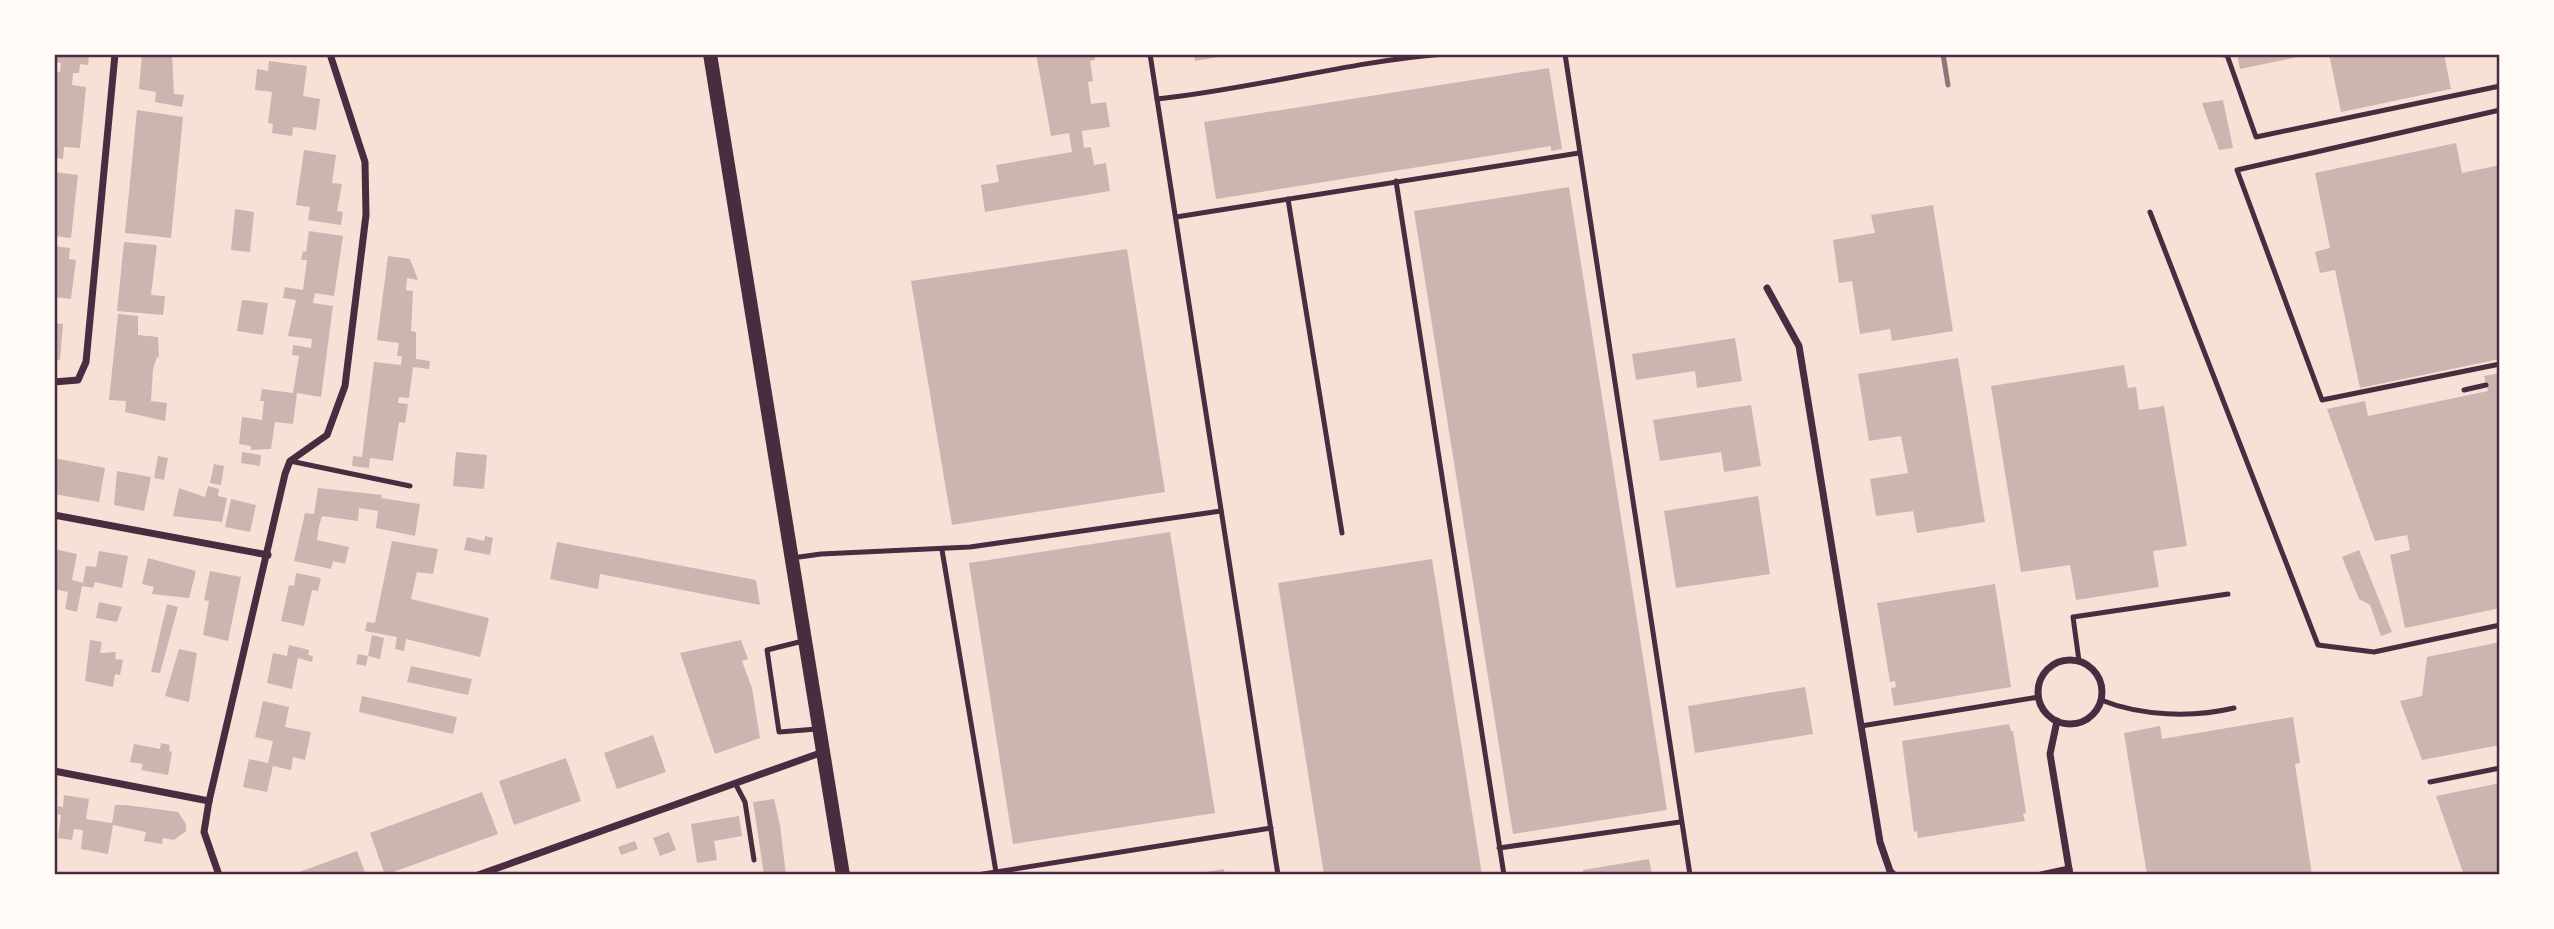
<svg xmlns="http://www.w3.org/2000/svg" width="2554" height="929" viewBox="0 0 2554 929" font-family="Quicksand,sans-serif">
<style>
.building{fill:#ccb4b1}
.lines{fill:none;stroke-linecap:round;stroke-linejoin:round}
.service{stroke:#4a2c40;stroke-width:5}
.minor{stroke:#4a2c40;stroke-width:7}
.secondary{stroke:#4a2c40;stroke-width:14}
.rail{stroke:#8f747c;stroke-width:5}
.neatline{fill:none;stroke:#4a2c40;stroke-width:2.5}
</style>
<rect width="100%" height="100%" fill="#f7e1d7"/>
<g class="building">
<polygon points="54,54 89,54 88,65 80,64 79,73 73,73 72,85 86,87 80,148 64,147 63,159 57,158 56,164 54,71 60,72 61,63 54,62"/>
<polygon points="142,54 172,54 174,94 184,95 182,107 155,102 156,92 139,89"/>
<polygon points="1036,54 1094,54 1095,60 1090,61 1093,81 1088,82 1091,104 1106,102 1110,127 1082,131 1084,148 1091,147 1094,165 1106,163 1110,191 985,212 981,185 999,182 996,165 1072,152 1069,133 1051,136"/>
<polygon points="1194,54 1225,54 1225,56 1195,61"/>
<polygon points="2237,54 2307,54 2307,55 2240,69"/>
<polygon points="2329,54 2444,54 2451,89 2341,112"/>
<polygon points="269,61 307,66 303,96 320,99 316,130 293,127 292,136 272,133 273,124 268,123 272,92 255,90 257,69 268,71"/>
<polygon points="1549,68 1562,149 1551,151 1551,146 1216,199 1204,122"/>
<polygon points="2223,100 2233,148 2219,150 2202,103"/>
<polygon points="137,110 183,117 171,238 125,233"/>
<polygon points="2456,143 2462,173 2500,165 2500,359 2360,388 2335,270 2320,273 2315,252 2330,248 2315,173"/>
<polygon points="304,150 336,155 332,183 342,184 337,211 343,212 341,225 308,220 310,207 296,205"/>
<polygon points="54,172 78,175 71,238 54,236"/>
<polygon points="1569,187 1667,810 1513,834 1414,211"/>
<polygon points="1933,205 1953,331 1892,341 1890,329 1860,334 1852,281 1839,283 1833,240 1875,233 1871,215"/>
<polygon points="235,209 254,212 250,252 231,250"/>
<polygon points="309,231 343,236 334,296 315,293 313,303 333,306 321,397 297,393 293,424 275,422 271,449 251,450 251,446 239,444 242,417 262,420 264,401 260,401 262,389 293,393 299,356 292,355 293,345 311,348 312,339 288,336 296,300 283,298 285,287 303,290 307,260 301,260 303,251 306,252"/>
<polygon points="124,242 157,245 151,295 165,296 163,315 117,311"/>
<polygon points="54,246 70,248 69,259 76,260 71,299 54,297"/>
<polygon points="1127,249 1165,492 952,525 911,281"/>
<polygon points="388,256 410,259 418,280 407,278 406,290 413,291 411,331 416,332 416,359 430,361 429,369 413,367 409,398 399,397 398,403 408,404 405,423 399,422 393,461 370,458 369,468 352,466 353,456 362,457 374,362 401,365 402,356 397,356 399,343 377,340"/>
<polygon points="242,300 268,303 263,335 237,331"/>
<polygon points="118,314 138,316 138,335 158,337 159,357 157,357 153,369 151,401 167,403 165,421 125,412 126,401 109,400"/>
<polygon points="54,323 63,324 60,360 54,359"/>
<polygon points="1735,338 1742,381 1697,388 1695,371 1636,380 1632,354"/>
<polygon points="1958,358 1985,522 1917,533 1913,511 1876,516 1870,479 1908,473 1901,436 1869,441 1858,374"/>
<polygon points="2124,365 2128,388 2136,387 2139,410 2164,406 2187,546 2153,551 2159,587 2076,600 2070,565 2021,572 1991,386"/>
<polygon points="2500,373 2500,608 2405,628 2390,555 2410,550 2407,535 2375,541 2327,409 2365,401 2368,416 2488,391 2484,376"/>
<polygon points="1751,405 1761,466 1724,472 1721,452 1660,461 1653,420"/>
<polygon points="242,452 261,455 260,466 241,463"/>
<polygon points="456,452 487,455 484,489 453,486"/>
<polygon points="158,456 168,458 164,480 154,478"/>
<polygon points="54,458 105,468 99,502 54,494"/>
<polygon points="214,464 224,466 221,485 210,483"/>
<polygon points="117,471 151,477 144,511 114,505"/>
<polygon points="208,486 219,489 218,496 227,498 222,522 173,516 179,488 205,497"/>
<polygon points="318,488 382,495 381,498 420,504 415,536 376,528 378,511 359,508 358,521 322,516 319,526 317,540 349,547 345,564 333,561 331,569 294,561 305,513 314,514"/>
<polygon points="1758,496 1770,574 1676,588 1664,511"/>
<polygon points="231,499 256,505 250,532 225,527"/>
<polygon points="1170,532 1215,813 1013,844 969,563"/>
<polygon points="485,536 493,538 490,555 464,550 467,537 484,541"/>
<polygon points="392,541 438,549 433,574 417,572 411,599 489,618 480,657 406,639 404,651 395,649 397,637 365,631 367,622 375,623"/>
<polygon points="557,542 756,580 760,605 600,574 598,589 550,579"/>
<polygon points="54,549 77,554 72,580 83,583 86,566 96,567 99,551 128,556 122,588 95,582 93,588 82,586 77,612 65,609 68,592 54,589"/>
<polygon points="2359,550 2392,632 2381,636 2370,605 2359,599 2342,557"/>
<polygon points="148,558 196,571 189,598 152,594 154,587 142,584"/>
<polygon points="1432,559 1482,875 1324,875 1278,583"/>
<polygon points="210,571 241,577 228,641 203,635 209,601 204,600"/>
<polygon points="296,573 321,578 318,591 312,590 304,626 281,621 289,585 294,586"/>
<polygon points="1995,584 2011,687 1894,706 1891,688 1896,687 1895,681 1890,682 1877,603"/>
<polygon points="99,602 122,607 117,622 96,618"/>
<polygon points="167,604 178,607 160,673 151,672"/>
<polygon points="372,635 384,638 380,659 368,656"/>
<polygon points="90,640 102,642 100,653 116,652 115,659 123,660 120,675 115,674 113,687 85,681"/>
<polygon points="741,640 748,659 742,661 752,688 760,738 715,754 680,653"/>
<polygon points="2500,642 2500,745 2422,760 2400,701 2422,696 2427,657"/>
<polygon points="289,645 309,650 308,655 313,656 312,662 298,658 292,689 267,683 273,653 287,656"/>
<polygon points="179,649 197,653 189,702 165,696"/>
<polygon points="358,654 368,656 366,666 356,664"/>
<polygon points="411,666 472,679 468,695 407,682"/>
<polygon points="1805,687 1813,734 1695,753 1688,706"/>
<polygon points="362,696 457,717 453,734 359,712"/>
<polygon points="263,701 289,707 285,727 311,732 305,760 293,757 291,770 273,766 267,792 243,787 249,759 268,763 273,741 255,737"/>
<polygon points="2293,717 2300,763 2295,764 2312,875 2147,875 2124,733 2160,726 2162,739"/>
<polygon points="2009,724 2011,731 2013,731 2026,813 2023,814 2025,821 1918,838 1917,831 1914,832 1902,741"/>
<polygon points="653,735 666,772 617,789 604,753"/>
<polygon points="161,743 170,745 169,751 172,752 168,775 141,770 143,764 130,762 134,744 160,749"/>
<polygon points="566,758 581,801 514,825 499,781"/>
<polygon points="2500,783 2500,875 2464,875 2436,796"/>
<polygon points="482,792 498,834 385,875 370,833"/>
<polygon points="64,795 89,799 86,819 112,823 115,805 126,805 178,812 186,824 186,831 174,840 163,838 162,844 144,841 146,832 113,825 108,854 81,849 83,830 74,829 72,840 58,838 61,815 57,814 58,806 63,807"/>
<polygon points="774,799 780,825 786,875 764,875 753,802"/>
<polygon points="739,816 742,836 714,841 717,860 697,863 691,824"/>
<polygon points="669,832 676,850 660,856 653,838"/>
<polygon points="635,841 638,849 621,855 618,847"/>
<polygon points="357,851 366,875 294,875 302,871"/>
<polygon points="1649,859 1652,875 1584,875 1583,870"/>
<polygon points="1224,869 1225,875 1199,875 1199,873"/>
</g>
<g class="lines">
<g class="service">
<polyline points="1150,54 1278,875"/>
<polyline points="1565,54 1690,875"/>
<polyline points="2214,54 2227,55 2256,137 2500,86"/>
<path d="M 1157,99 C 1253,89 1347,62 1443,54"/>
<polyline points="2500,110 2237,170 2322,400 2500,364"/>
<polyline points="1396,181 1504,875"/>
<polyline points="1288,199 1342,533"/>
<polyline points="2150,212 2318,645 2374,652 2500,625"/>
<polyline points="1176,217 1579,153"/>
<polyline points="2464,390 2486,385"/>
<polyline points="290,461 410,486"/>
<polyline points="942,550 996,872"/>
<polyline points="792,558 821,554 970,547 1221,511"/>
<polyline points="803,641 767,650 779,732 817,729"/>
<polyline points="2079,661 2073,617 2228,594"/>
<path d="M 2101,700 C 2141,716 2192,718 2234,708"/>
<polyline points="1861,726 2039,697"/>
<polyline points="2430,782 2500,768"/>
<polyline points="735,783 745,802 754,860"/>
<polyline points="1499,848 1680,822"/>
<polyline points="977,875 1271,828"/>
</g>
<g class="minor">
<polyline points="1767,288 1799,346 1880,842 1890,871 1894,875"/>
<polyline points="54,382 78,380 86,362 115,54"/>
<polyline points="54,515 268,555"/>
<circle cx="2070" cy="692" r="32"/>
<polyline points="2057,721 2050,754 2070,875"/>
<polyline points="54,771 209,801"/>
<polyline points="219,875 204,832 209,801 285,474 290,461 327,435 345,386 366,215 365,162 330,54"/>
<polyline points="478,875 823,752"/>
<polyline points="2041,875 2069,869"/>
</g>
<polyline class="secondary" points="710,54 843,875"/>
<polyline class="rail" points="1943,54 1948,85"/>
</g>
<rect width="2554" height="929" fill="none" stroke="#fffaf5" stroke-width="112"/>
<rect x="56" y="56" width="2442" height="817" class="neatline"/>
</svg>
